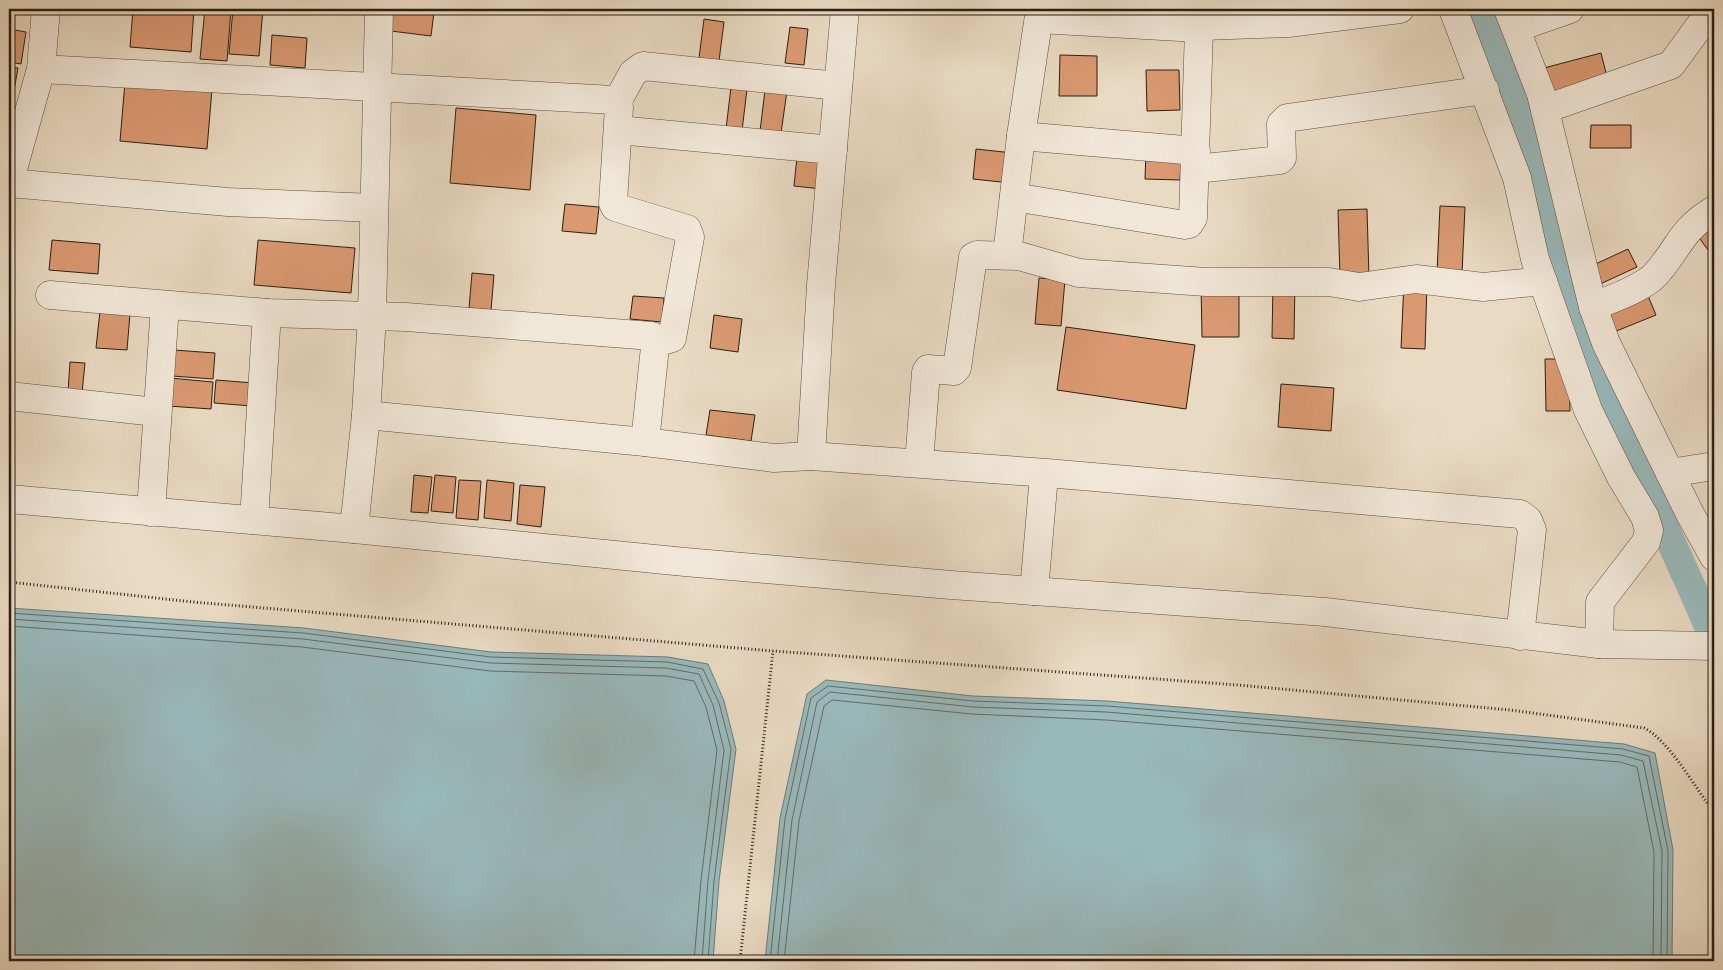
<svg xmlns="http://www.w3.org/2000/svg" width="1723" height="970" viewBox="0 0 1723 970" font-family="'Libre Caslon Text',serif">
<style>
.water{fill:#99b9bb;stroke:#6d7b78}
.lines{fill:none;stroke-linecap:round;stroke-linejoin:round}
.shore{stroke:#626c68;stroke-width:1}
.canal{stroke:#99b9bb;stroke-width:29}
.building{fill:#da9971;stroke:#2b1f14}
.minor-casing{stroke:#5a4e40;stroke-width:29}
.path{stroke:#2b1f14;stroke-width:3;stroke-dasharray:1 2.5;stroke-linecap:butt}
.minor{stroke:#f1e7d8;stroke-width:28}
</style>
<rect width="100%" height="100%" fill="#e9dac3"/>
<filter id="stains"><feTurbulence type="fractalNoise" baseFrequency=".004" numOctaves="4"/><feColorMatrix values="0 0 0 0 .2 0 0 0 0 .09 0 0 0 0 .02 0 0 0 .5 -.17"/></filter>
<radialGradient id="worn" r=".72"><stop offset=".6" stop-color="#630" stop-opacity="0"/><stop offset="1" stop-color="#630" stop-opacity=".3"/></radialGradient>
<g class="water">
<polygon points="9,608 304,628 491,652 668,657 708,664 724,701 736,749 719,881 713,961 9,961"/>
<polygon points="826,680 973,696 1107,701 1624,744 1655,753 1673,850 1672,961 765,961 780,818 807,694"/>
</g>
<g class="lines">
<g class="shore">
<polyline points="9,613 303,633 491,657 667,662 703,669 719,703 731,749 714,881 708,961"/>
<polyline points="9,619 303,639 490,663 666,668 699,674 713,705 724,750 708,880 702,961"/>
<polyline points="9,626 302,647 490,671 666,676 694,681 706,707 717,750 701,880 694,961"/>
<polyline points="770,961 785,819 811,698 828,686 973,701 1107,706 1623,749 1649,756 1668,851 1667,961"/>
<polyline points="777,961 792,820 817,702 830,692 973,707 1106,712 1621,755 1643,761 1662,851 1661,961"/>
<polyline points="784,961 799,821 824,706 832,700 972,714 1106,720 1620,762 1637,767 1654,852 1653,961"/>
</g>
<path class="canal" d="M 1478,9 C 1501,58 1522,108 1534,161 C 1543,198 1548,247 1561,282 C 1602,400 1659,511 1708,625"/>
</g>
<g class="building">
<polygon points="133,9 194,9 191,52 130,47"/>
<polygon points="205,9 231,9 227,61 200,59"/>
<polygon points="233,9 263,9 259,56 229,54"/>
<polygon points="386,9 434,12 431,36 383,30"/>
<polygon points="704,19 724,22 719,61 699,58"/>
<polygon points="790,27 808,29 804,65 785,63"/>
<polygon points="9,29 26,32 21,64 9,62"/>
<polygon points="272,35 307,38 305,68 270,65"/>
<polygon points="1601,53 1607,77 1551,92 1544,68"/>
<polygon points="1060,55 1097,56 1097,96 1059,96"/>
<polygon points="9,67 18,68 12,102 9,102"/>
<polygon points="1146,70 1179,70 1180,110 1147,111"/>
<polygon points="125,82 212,89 207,149 120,141"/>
<polygon points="766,82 788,84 781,133 760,131"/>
<polygon points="731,87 747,89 742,131 726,129"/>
<polygon points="456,108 536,115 530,190 450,183"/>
<polygon points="1591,125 1631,125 1631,148 1590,148"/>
<polygon points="976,149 1013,153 1010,183 973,179"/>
<polygon points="1146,150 1182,152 1180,180 1145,179"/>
<polygon points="797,157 826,161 822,189 794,186"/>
<polygon points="565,204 599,207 596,234 562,231"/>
<polygon points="1440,206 1465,207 1462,274 1437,273"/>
<polygon points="1367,209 1369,277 1340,277 1338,210"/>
<polygon points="1714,221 1714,258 1697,235"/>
<polygon points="52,240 100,244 98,274 49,270"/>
<polygon points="258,240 355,248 351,293 254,285"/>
<polygon points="1628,249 1637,267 1598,285 1589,267"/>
<polygon points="472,273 494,275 491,310 469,308"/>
<polygon points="1039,278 1065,280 1061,326 1035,324"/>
<polygon points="1404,282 1427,283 1425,349 1401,348"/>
<polygon points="1273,283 1295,283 1294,339 1272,338"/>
<polygon points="1201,284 1239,284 1239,337 1202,337"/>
<polygon points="1646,291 1656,315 1614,332 1605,307"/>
<polygon points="633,296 664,298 662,322 630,319"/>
<polygon points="100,311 130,314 127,350 96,348"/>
<polygon points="714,315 742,319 738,352 710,348"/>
<polygon points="1066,327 1195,345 1186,409 1057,390"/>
<polygon points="174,350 215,353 213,379 172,376"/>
<polygon points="1545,359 1569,359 1570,411 1546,411"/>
<polygon points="70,362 85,363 82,393 68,392"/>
<polygon points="170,378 213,382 211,409 168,406"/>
<polygon points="216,380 254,383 252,406 214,403"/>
<polygon points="1281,384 1334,388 1331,431 1278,427"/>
<polygon points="710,410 755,415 751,441 706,435"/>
<polygon points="414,475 432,477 428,513 411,512"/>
<polygon points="435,475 456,477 453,513 431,511"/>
<polygon points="459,480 481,481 478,520 456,518"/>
<polygon points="487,480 514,483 511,521 484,518"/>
<polygon points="520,485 545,487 541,527 517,524"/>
</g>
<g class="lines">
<defs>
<g id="minor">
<polyline points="1453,9 1517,178 1535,259 1588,410 1621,477 1645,517 1649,530 1646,542 1600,602 1599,644"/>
<polyline points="1508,9 1541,94 1593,307 1606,343 1690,514 1714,557"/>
<polyline points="1039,19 1198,28"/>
<polyline points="1516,28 1570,9"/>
<polyline points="41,69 614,100 619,107 613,203 615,207 687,229 690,237 672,338 655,343"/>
<polyline points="617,102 633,73 643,66 838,86"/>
<polyline points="1545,109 1671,65 1712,9"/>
<polyline points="618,130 833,150"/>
<polyline points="1021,136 1196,151"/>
<polyline points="1196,169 1280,160 1282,158 1281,124 1287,118 1485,90"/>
<polyline points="9,178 11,176 41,69 46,9"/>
<polyline points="9,183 228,202 374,208"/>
<polyline points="1014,197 1185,225 1189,224 1193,218 1199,29 1204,26 1288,23 1400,9"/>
<polyline points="1007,255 1021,136 1040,9"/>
<polyline points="50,295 267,313 372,316 379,9"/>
<path d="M 1593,307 C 1610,299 1642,289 1655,275 C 1679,249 1680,230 1714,210"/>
<polyline points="9,396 156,412"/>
<polyline points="366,415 645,442 774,458 811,456 1047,473 1520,514 1528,520 1532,530 1520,636"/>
<polyline points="811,456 821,285 845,9"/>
<polyline points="919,463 926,372 928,369 954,371 957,368 973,257 977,255 1019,256 1079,273 1206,282 1329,282 1359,287 1416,279 1483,287 1543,281"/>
<polyline points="1670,473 1714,466"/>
<polyline points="9,499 354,529 685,562 951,585 1325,612 1599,644 1714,646"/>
<polyline points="151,512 165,305"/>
<polyline points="254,520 267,313"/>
<polyline points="354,529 366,415 372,316 406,317 652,336 655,347 645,442"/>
<polyline points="1034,591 1043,487"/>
</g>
</defs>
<use href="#minor" class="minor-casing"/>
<g class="path">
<path d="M 9,582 L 193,602 L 773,651 L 1238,685 L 1510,710 L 1644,728 C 1669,740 1695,788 1714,812"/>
<polyline points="740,961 773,651"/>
<polyline points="1711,961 1714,877"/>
</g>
<use href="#minor" class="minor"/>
</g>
<rect width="1723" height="970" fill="none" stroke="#e9dac3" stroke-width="30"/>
<rect x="10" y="10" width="1703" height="950" fill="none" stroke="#2b1f14" stroke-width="2.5"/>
<rect x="15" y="15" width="1693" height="940" fill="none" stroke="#2b1f14"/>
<rect width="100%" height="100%" filter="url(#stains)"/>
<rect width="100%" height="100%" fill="url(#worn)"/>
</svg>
